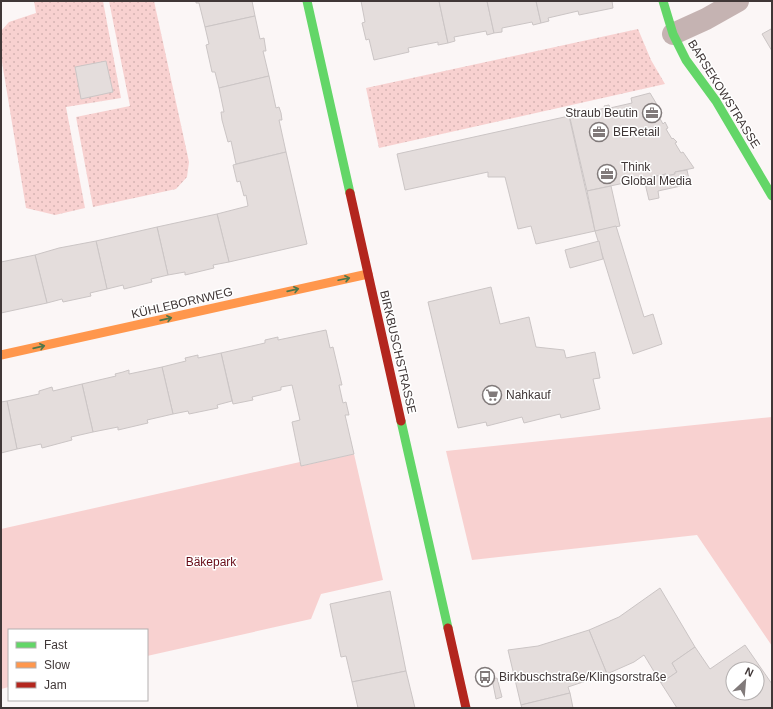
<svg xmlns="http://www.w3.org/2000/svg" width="773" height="709" viewBox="0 0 773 709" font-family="Helvetica,sans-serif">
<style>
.grass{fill:url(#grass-dots)}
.park{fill:#f8d1d0}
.building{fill:#e4dddc;stroke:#cbc5c5;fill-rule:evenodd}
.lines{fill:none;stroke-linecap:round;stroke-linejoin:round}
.street{stroke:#c5b3b2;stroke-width:22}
.fast{stroke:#63d668;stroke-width:9}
.slow{stroke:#ff974d;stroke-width:9}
.jam{stroke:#b3261e;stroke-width:9}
.oneway{stroke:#4e774b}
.labels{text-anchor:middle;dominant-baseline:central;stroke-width:3;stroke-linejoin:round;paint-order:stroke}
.street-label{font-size:12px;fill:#403737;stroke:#fff}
.poi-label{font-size:12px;fill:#403737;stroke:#fff;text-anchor:start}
.park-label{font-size:12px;fill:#680c17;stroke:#fff}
</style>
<defs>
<pattern id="grass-dots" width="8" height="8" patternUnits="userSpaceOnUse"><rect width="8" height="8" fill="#f8d1d0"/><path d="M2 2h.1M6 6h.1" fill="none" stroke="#d6b4b3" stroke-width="1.8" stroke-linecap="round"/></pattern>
</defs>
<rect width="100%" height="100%" fill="#fbf6f6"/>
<g class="grass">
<polygon points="34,1 103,1 121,98 66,107 85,208 55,215 26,208 1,56 1,31 9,22 36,13"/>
<polygon points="109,1 154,1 189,162 187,177 176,189 93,207 76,117 130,106"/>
<polygon points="638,29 651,60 665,84 379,148 366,88"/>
</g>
<g class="park">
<polygon points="772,417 772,646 697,535 472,560 446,451"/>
<polygon points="354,454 383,580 321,594 311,619 147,656 147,630 9,630 9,687 1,689 1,529 300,462 302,466"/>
</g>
<g class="building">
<polygon points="196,1 252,1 255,16 205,27 199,3 196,3"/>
<polygon points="361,1 439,1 448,43 438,45 438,42 408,48 409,52 374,60 369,39 366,40 362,23 365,22"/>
<polygon points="439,1 487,1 494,33 487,35 486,31 454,37 455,41 448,43"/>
<polygon points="487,1 536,1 541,23 533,25 532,22 502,28 502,32 494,33"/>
<polygon points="536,1 612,1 613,8 579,15 578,11 548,18 549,21 541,23"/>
<polygon points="255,16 260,39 264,38 266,51 263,51 269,76 219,88 215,72 212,72 206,45 209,44 205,27"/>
<polygon points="771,29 772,31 772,51 762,34"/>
<polygon points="106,61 113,92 81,99 75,67"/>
<polygon points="269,76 276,108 279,107 281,113 282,120 279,120 286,152 236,164 231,141 228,142 222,120 221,112 224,112 219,88"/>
<polygon points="650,93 662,113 658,115 663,124 665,122 668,128 666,129 672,139 673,138 677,142 675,143 681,153 683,152 694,168 675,172 675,174 667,176 666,174 587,191 569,114 589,109 590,112 605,108 604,106 609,105 610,108 632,103 631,98"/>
<polygon points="569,116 595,231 536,244 531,226 518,229 505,177 488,177 488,172 405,190 397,154"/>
<polygon points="286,152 307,244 229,262 217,214 248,206 246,195 244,196 240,181 237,182 233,165"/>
<polygon points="687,170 690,184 658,191 659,198 649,200 644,179 666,174 667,176 675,174 675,172"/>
<polygon points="611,186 620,226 595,231 587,191"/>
<polygon points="217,214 229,262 213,265 214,268 185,275 185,272 168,275 157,227"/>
<polygon points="616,226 644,317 653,314 662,344 633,354 595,231"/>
<polygon points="157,227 168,275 151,279 152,282 124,289 123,285 107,289 96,241"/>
<polygon points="96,241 107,289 90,293 91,296 63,302 62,299 47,303 35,255 59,248"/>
<polygon points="599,241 603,259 570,268 565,250"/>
<polygon points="35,255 47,303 1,313 1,260 1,262"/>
<polygon points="491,287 500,324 529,317 536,347 564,350 566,358 595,352 600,378 593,379 600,409 561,418 560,414 524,423 522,417 487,426 486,422 458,428 428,302"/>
<polygon points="326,330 330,348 333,347 342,385 339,385 343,403 346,402 349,415 345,415 354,454 301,466 292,422 300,420 292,385 281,387 281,390 252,397 253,400 233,404 221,353 265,343 265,340 278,337 278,340"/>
<polygon points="221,353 232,401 217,405 218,408 189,414 188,411 173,414 162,367 186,361 185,358 198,355 198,358"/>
<polygon points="162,367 173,414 147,420 148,423 118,430 118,427 93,432 82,384 116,376 115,374 123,372 129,370 129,374"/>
<polygon points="82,384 93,432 71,437 72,440 42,448 41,444 17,449 7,401 39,394 39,391 52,387 53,391"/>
<polygon points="7,401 17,449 1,453 1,402"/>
<polygon points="660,588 695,647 672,663 677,672 661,683 644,655 634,662 607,674 589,630 619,617"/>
<polygon points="390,591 406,671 352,682 346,656 341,657 330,604"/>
<polygon points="589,630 607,674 568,687 570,693 521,705 508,650 538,646"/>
<path d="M 745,645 L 772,684 L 772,708 L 677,708 L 661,683 L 677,672 L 672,663 L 695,647 L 710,669 ZM 733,669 L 757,669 L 757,693 L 733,693 Z"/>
<polygon points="406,671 415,708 358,708 352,682"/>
<polygon points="497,678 502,697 496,699 492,679"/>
<polygon points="570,693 573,708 522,708 521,705"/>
</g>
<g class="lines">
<polyline class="street" points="673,34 706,19 738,1"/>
<g class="fast">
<polyline points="307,1 350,193"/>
<polyline points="663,1 673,34 686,60 716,101 772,196"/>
<polyline points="401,421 448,628"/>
</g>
<polyline class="slow" points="1,355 368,274"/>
<g class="jam">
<polyline points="350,193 401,421"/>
<polyline points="448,628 466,708"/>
</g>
</g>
<defs><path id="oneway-shaft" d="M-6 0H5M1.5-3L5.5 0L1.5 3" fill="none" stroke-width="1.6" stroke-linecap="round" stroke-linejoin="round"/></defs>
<g class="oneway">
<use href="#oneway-shaft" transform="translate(344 279) rotate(-12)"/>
<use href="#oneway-shaft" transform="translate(293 290) rotate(-13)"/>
<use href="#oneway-shaft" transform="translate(166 319) rotate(-13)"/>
<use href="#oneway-shaft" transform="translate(39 347) rotate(-13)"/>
</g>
<defs>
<symbol id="office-ring" viewBox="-11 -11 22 22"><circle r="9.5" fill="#fff" stroke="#817a7a" stroke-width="1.5"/><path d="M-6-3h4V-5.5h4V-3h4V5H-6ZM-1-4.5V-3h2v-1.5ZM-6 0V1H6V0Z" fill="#817a7a"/></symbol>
<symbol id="supermarket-ring" viewBox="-11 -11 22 22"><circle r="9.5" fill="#fff" stroke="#817a7a" stroke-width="1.5"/><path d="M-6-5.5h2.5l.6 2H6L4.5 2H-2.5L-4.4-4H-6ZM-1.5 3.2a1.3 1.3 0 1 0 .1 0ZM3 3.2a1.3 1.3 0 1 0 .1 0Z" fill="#817a7a"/></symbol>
<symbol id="bus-ring" viewBox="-11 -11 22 22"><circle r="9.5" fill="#fff" stroke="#817a7a" stroke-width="1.5"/><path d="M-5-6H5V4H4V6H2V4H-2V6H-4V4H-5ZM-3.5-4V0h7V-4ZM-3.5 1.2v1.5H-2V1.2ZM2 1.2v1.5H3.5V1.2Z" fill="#817a7a"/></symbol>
</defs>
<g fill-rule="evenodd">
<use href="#office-ring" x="641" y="102" width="22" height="22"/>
<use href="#office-ring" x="588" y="121" width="22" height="22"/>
<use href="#office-ring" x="596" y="163" width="22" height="22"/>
<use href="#supermarket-ring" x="481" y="384" width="22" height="22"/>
<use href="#bus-ring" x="474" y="666" width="22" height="22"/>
</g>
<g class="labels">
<g class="street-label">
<text transform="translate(724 94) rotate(58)">BARSEKOWSTRASSE</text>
<text transform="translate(182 303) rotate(-13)">KÜHLEBORNWEG</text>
<text transform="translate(398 352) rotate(77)">BIRKBUSCHSTRASSE</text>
</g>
<g class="poi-label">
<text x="638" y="113" text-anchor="end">Straub Beutin</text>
<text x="613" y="132">BERetail</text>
<text x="621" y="167">Think<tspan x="621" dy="14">Global Media</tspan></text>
<text x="506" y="395">Nahkauf</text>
<text x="499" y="677">Birkbuschstraße/Klingsorstraße</text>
</g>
<g class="park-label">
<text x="211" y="562">Bäkepark</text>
</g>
</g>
<rect width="773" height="709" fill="none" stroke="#403737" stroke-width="4"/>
<rect x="8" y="629" width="140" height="72" fill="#ffffff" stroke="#b3afaf"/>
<rect x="16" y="642" width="20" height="6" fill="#63d668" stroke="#b3afaf"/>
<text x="44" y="649" font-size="12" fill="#403737">Fast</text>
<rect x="16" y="662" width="20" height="6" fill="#ff974d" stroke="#b3afaf"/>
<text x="44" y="669" font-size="12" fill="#403737">Slow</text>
<rect x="16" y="682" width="20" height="6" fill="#b3261e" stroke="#b3afaf"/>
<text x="44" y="689" font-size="12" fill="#403737">Jam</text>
<g transform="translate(745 681) rotate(26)"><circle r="19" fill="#ffffff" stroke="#b3afaf"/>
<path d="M0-3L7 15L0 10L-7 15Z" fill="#817a7a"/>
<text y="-6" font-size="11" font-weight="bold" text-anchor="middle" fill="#403737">N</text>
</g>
</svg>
